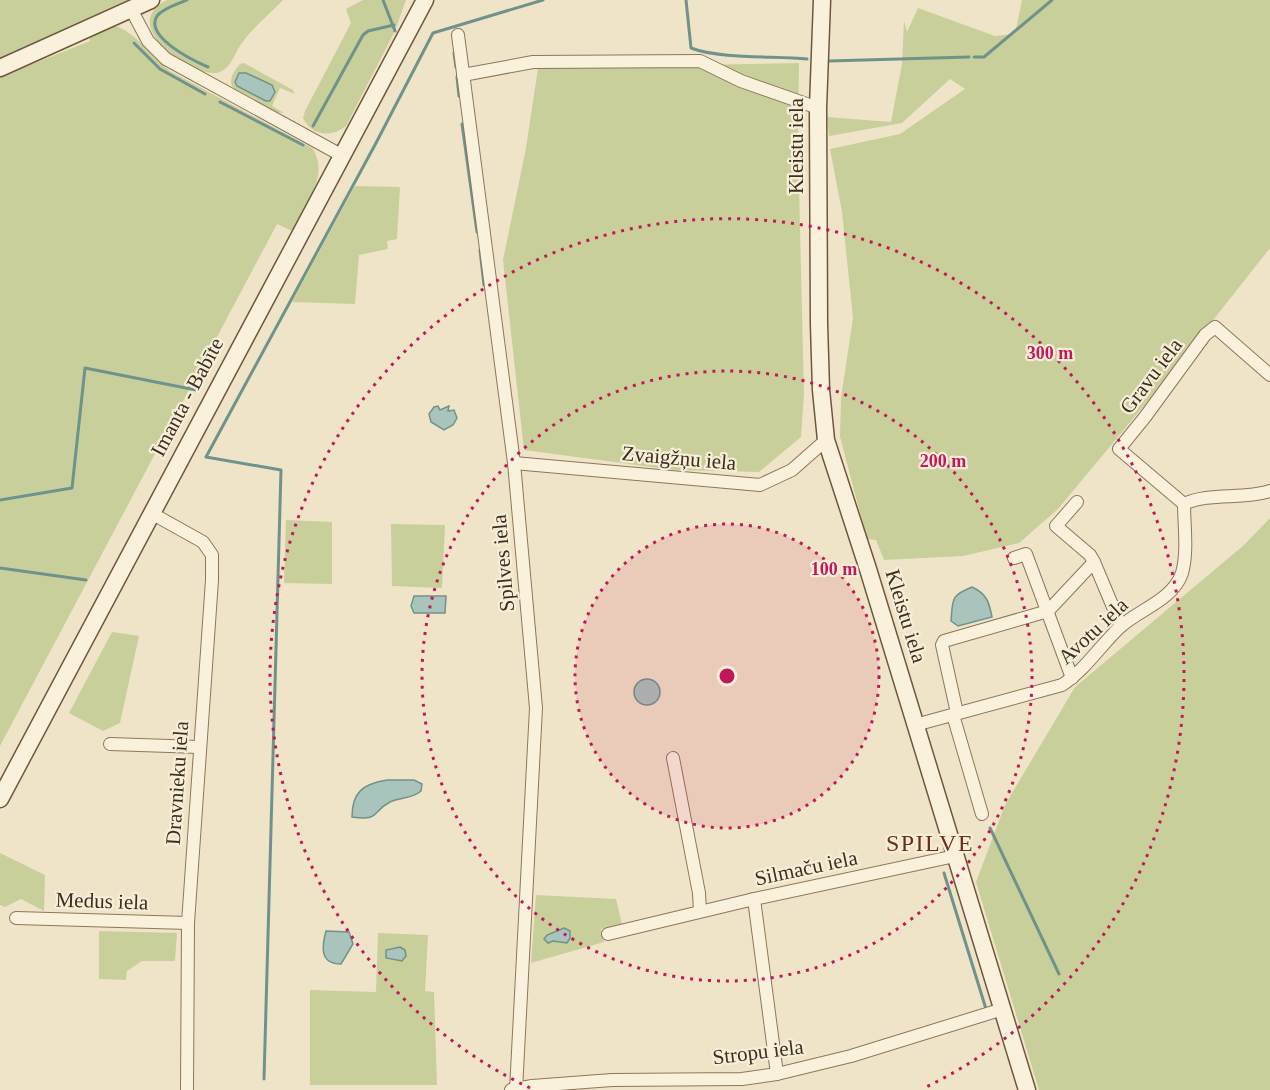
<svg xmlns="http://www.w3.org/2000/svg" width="1270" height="1090" viewBox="0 0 1270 1090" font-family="Georgia,serif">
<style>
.green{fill:#c9cf9b}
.water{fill:#a9c4bc;stroke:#6f938a;stroke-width:1.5}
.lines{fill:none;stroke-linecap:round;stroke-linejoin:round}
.stream{stroke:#6f938a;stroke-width:3}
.street-casing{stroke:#8d765c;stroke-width:14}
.secondary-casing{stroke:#6f573f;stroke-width:19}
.street{stroke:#faf1dc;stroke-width:12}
.secondary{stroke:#faf1dc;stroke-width:16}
.ring{fill:none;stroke:#c2185b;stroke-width:3;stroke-dasharray:3 6}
.labels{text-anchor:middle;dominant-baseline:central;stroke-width:4.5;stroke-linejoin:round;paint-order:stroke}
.street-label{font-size:21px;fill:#3d2e20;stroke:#f7eed8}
.quarter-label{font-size:24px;letter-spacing:1.5px;fill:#6b2e1e;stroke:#f7eed8}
.centre{fill:#c2185b;stroke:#f7eed8;stroke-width:3}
.ring-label{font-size:18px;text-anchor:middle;font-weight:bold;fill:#c2185b;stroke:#f7eed8;stroke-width:4.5;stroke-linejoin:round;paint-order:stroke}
</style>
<rect width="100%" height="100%" fill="#f0e4c8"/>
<g class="green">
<polygon points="0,0 134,0 0,58"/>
<path d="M 167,0 L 283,0 C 270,14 253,27 242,43 C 235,52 232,67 220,72 C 198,82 114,26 167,0 Z"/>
<path d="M 363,0 L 406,0 L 395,31 L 346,126 C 331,138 312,136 303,118 L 305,111 L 351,23 L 346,9 Z"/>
<polygon points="1022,0 1270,0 1270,248 1176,367 1058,509 1019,543 963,556 884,560 876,540 867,539 840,437 841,398 853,318 842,212 830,149 900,134 965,89 950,79 902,123 829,136 827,117 891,122 902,64 904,21 907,32 918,8 995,36 1015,34"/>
<path d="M 109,25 C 132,26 152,58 170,71 L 312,148 C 331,174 304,206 292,231 L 277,224 L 0,746 L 0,77 L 90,41 L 89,33 Z"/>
<path d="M 244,63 L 293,90 L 295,94 L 280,88 L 272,106 L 284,113 C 271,114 245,96 233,88 C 228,79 234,71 240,64 Z"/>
<polygon points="799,63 798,144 804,394 801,437 759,472 674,470 524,450 503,260 526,148 538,68"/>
<polygon points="355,186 400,187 397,239 387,241 388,249 359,255 355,304 292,302"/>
<polygon points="1270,518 1270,1090 1039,1090 976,882 1005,805 1075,687 1244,545"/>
<polygon points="286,520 332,522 332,584 284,583"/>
<polygon points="391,524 445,525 442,588 392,586"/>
<polygon points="112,632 139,636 120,723 103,731 69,713"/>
<polygon points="0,853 45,875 44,911 21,899 5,907 0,905"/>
<polygon points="536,895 616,899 622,924 601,929 604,942 531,963"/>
<polygon points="99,931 177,933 175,961 142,961 127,971 126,980 99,979"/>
<polygon points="378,933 428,935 425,991 434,992 437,1085 310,1085 310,990 376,992"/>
</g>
<g class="water">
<polygon points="239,73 246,73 272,85 275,92 270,101 266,101 237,86 235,82"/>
<polygon points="438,406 440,410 449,406 448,411 454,410 457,418 453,425 444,430 431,422 429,414 434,407"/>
<path d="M 972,587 C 987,594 989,602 992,617 L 958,626 L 951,621 C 953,599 950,596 972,587 Z"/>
<polygon points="414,596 446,596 445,613 414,613 411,606"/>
<circle cx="647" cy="692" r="13"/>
<path d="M 387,780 L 414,780 L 422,784 L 421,791 C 412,799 400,797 390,802 C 371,812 381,821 352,817 C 352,792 363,784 387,780 Z"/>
<polygon points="564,928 570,931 570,938 567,943 553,941 548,943 544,939 547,935"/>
<path d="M 326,931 L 349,932 L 353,944 L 341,964 C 319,964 322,946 326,931 Z"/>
<polygon points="400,947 405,950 406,956 402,961 386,958 386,950"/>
</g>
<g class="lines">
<g class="stream">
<path d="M 187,0 C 178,4 163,8 157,16 C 144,37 194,61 208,67"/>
<polyline points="383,0 395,31"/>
<path d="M 686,0 L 691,48 C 719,59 774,56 807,59"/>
<polyline points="134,43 160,69 205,94"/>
<polyline points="454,53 456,67"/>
<polyline points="974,57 984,57 1052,0"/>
<polyline points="829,61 969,57"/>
<polyline points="457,77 459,96"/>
<polyline points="220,102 303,145"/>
<polyline points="462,124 477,232"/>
<polyline points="313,126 363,35 368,31 394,25"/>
<polyline points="480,250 484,285"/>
<polyline points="0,500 72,488 85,368 196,390"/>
<polyline points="0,568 86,580"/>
<polyline points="990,828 1059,974"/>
<polyline points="944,873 986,1009"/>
<polyline points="264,1079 281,470 206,457 376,143 433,33 543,0"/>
</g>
<defs>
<g id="street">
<polyline points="131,9 148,41 166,59 341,155"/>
<polyline points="458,35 514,463 536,708 516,1090"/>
<polyline points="463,75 533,62 700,61 741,81 818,108"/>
<polyline points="514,463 760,485 792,470 826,440"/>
<path d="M 1184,504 C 1209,492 1243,500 1270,491"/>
<polyline points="151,513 203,542 212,555 212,580 188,923 187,1090"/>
<polyline points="1014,558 1026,554 1072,678"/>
<polyline points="1094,562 1121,626"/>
<polyline points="957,713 942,645 944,641 1048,611 1094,562 1090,555 1056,526 1077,502"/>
<polyline points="953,715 982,814"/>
<path d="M 915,725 L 1062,685 C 1085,670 1100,646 1120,627 C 1140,609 1173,600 1182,573 C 1188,552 1184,525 1184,504 L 1119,449 L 1145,417 L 1205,335 L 1215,327 L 1270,375"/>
<polyline points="110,744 199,747"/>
<polyline points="673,758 699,893 700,911"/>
<polyline points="754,899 777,1074"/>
<polyline points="16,918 188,923"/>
<polyline points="608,934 754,899 955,856"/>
<polyline points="511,1090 532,1086 612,1080 742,1079 777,1074 851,1056 1003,1009"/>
</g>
<g id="secondary">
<polyline points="822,0 818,108 819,324 821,390 826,440 868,569 1027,1090"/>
<polyline points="0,68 151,0"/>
<polyline points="0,799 425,0"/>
</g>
</defs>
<use href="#street" class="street-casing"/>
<use href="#secondary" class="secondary-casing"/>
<use href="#street" class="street"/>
<use href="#secondary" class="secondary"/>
</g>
<circle cx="727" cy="676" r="152" fill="#c2185b" fill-opacity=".12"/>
<g class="ring">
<circle cx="727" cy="676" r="152"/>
<circle cx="727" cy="676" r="305"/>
<path d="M530 1088A457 457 0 1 1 924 1088"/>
</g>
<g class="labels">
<g class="street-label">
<text transform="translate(796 146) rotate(-90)">Kleistu iela</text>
<text transform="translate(1151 376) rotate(-53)">Gravu iela</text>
<text transform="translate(187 397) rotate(-62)">Imanta - Babīte</text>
<text transform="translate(679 458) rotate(5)">Zvaigžņu iela</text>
<text transform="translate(503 563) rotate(-95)">Spilves iela</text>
<text transform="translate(906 616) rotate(73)">Kleistu iela</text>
<text transform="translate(1093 631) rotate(-43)">Avotu iela</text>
<text transform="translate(177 783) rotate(-86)">Dravnieku iela</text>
<text transform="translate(806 868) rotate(-12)">Silmaču iela</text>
<text transform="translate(102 901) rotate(2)">Medus iela</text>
<text transform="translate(758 1052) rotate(-7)">Stropu iela</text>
</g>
<g class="quarter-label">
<text x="930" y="843">SPILVE</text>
</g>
</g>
<circle cx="727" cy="676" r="9" class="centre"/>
<g class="ring-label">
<text x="1050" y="359">300 m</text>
<text x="943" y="467">200 m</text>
<text x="834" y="575">100 m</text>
</g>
</svg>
